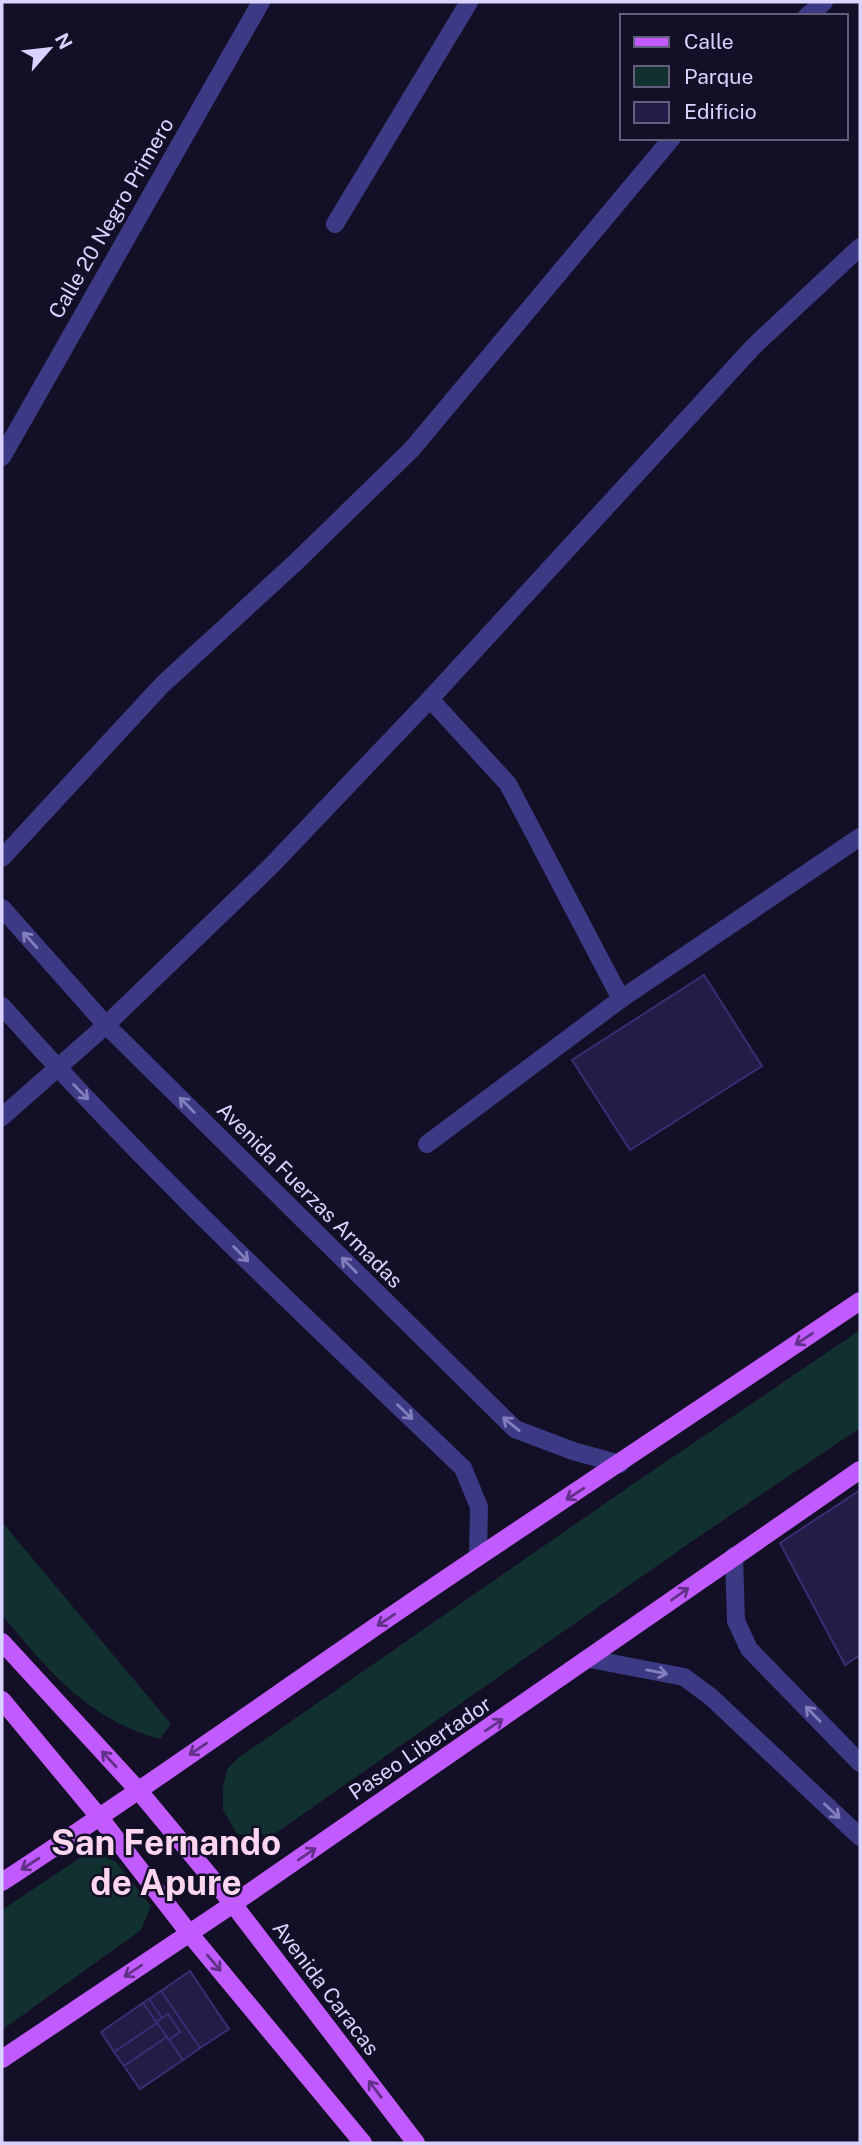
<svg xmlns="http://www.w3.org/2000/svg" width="862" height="2145" viewBox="0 0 862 2145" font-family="'Public Sans',sans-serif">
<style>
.green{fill:#12302f}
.building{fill:#241b47;stroke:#3b2d73;stroke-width:2}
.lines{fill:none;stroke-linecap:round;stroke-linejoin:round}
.minor{stroke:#3d3a85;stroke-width:18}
.major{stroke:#c25bff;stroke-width:18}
.oneway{stroke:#837fbc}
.oneway2{stroke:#623188}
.labels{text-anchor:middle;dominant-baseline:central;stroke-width:5;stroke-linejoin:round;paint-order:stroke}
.street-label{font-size:21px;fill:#d9d4ff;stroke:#130f26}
.town-label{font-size:35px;font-weight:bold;fill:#ffd6f0;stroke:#130f26}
</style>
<rect width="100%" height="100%" fill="#130f26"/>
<g class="green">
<polygon points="860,1330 860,1428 691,1542 276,1833 254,1836 237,1834 223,1810 223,1788 227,1769 238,1758 633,1484"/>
<path d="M 2,1522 L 171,1724 L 160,1739 C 88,1720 47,1669 2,1615 Z"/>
<polygon points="92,1850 116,1862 151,1906 141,1930 2,2030 2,1910"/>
</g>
<g class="building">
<polygon points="704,975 762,1066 630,1150 572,1060"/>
<polygon points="860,1490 860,1655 845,1665 780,1543"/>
<polygon points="190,1971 229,2029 200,2048 161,1991"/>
<polygon points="161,1991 200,2048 183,2060 169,2040 180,2032 168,2014 162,2018 149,1999"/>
<polygon points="149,1999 162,2018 156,2022 143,2003"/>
<polygon points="143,2003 157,2023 114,2052 101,2032"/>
<polygon points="168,2014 180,2032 169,2040 156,2022"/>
<polygon points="157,2023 167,2037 124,2066 114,2052"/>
<polygon points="167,2037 183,2060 140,2089 124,2066"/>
</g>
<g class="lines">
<g class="minor">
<polyline points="807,16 824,2"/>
<polyline points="335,224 469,2"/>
<polyline points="2,457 261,2"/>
<polyline points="430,699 508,784 621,999"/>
<polyline points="2,858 162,685 296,562 412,449 672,138"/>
<polyline points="2,908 106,1025 515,1429 573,1451 620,1464"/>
<path d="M 2,1006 C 146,1169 306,1317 463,1468 L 479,1507 L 478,1557"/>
<polyline points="2,1117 106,1025 271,866 430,699 754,346 860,247"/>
<polyline points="427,1144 621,999 860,837"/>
<polyline points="734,1556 736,1621 749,1649 860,1763"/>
<polyline points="590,1659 684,1677 711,1697 860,1837"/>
</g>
<g class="major">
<polyline points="2,1642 138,1790 233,1904 416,2143"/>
<polyline points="2,1700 100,1818 189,1933 363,2143"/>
<path d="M 2,1882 C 163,1777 318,1664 478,1557 C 605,1472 733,1387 860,1301"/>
<polyline points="2,2059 233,1904 860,1470"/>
</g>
</g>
<defs><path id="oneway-shaft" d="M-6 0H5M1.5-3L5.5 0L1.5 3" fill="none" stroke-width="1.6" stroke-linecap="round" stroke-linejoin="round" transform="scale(1.75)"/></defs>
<g class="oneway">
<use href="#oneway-shaft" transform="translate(30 940) rotate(-132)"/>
<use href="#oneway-shaft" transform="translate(81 1092) rotate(45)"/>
<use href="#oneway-shaft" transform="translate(187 1105) rotate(-135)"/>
<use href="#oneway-shaft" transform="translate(241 1254) rotate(45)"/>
<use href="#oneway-shaft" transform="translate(349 1265) rotate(-135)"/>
<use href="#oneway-shaft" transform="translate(405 1412) rotate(44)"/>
<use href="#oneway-shaft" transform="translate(511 1424) rotate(-141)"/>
<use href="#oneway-shaft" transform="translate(657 1672) rotate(11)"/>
<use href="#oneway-shaft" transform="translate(813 1714) rotate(-134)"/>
<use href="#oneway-shaft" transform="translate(832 1811) rotate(43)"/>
</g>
<g class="oneway2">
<use href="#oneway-shaft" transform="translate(804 1339) rotate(146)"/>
<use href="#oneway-shaft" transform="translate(575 1494) rotate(147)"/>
<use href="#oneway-shaft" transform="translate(680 1594) rotate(-36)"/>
<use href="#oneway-shaft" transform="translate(386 1620) rotate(146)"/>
<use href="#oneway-shaft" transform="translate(494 1725) rotate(-34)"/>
<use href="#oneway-shaft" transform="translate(198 1749) rotate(146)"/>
<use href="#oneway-shaft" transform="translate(109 1759) rotate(-133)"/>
<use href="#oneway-shaft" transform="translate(307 1854) rotate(-34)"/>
<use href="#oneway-shaft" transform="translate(30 1864) rotate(147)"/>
<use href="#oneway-shaft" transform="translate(214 1963) rotate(50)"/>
<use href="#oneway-shaft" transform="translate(133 1971) rotate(146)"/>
<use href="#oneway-shaft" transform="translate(375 2089) rotate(-127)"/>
</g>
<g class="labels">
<g class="street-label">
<text transform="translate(111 218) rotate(-60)">Calle 20 Negro Primero</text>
<text transform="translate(310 1195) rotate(45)">Avenida Fuerzas Armadas</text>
<text transform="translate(420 1748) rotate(-34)">Paseo Libertador</text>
<text transform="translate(326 1988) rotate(53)">Avenida Caracas</text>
</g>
<g class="town-label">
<text x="166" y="1842">San Fernando<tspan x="166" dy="40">de Apure</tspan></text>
</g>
</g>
<rect width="862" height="2145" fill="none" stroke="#d9d4ff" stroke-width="7"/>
<rect x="620" y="14" width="228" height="126" fill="#130f26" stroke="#625e7d" stroke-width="2"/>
<rect x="634" y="37" width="35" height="10" fill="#c25bff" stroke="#625e7d" stroke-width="2"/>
<text x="684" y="49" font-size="21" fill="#d9d4ff">Calle</text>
<rect x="634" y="66" width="35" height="21" fill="#12302f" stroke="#625e7d" stroke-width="2"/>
<text x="684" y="84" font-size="21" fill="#d9d4ff">Parque</text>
<rect x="634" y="102" width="35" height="21" fill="#241b47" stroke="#625e7d" stroke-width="2"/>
<text x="684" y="119" font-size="21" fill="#d9d4ff">Edificio</text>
<g transform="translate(49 49) rotate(62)" stroke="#130f26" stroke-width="5" paint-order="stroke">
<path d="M0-5L12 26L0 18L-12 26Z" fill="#d9d4ff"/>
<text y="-10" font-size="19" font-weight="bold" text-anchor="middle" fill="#d9d4ff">N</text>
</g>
</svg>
